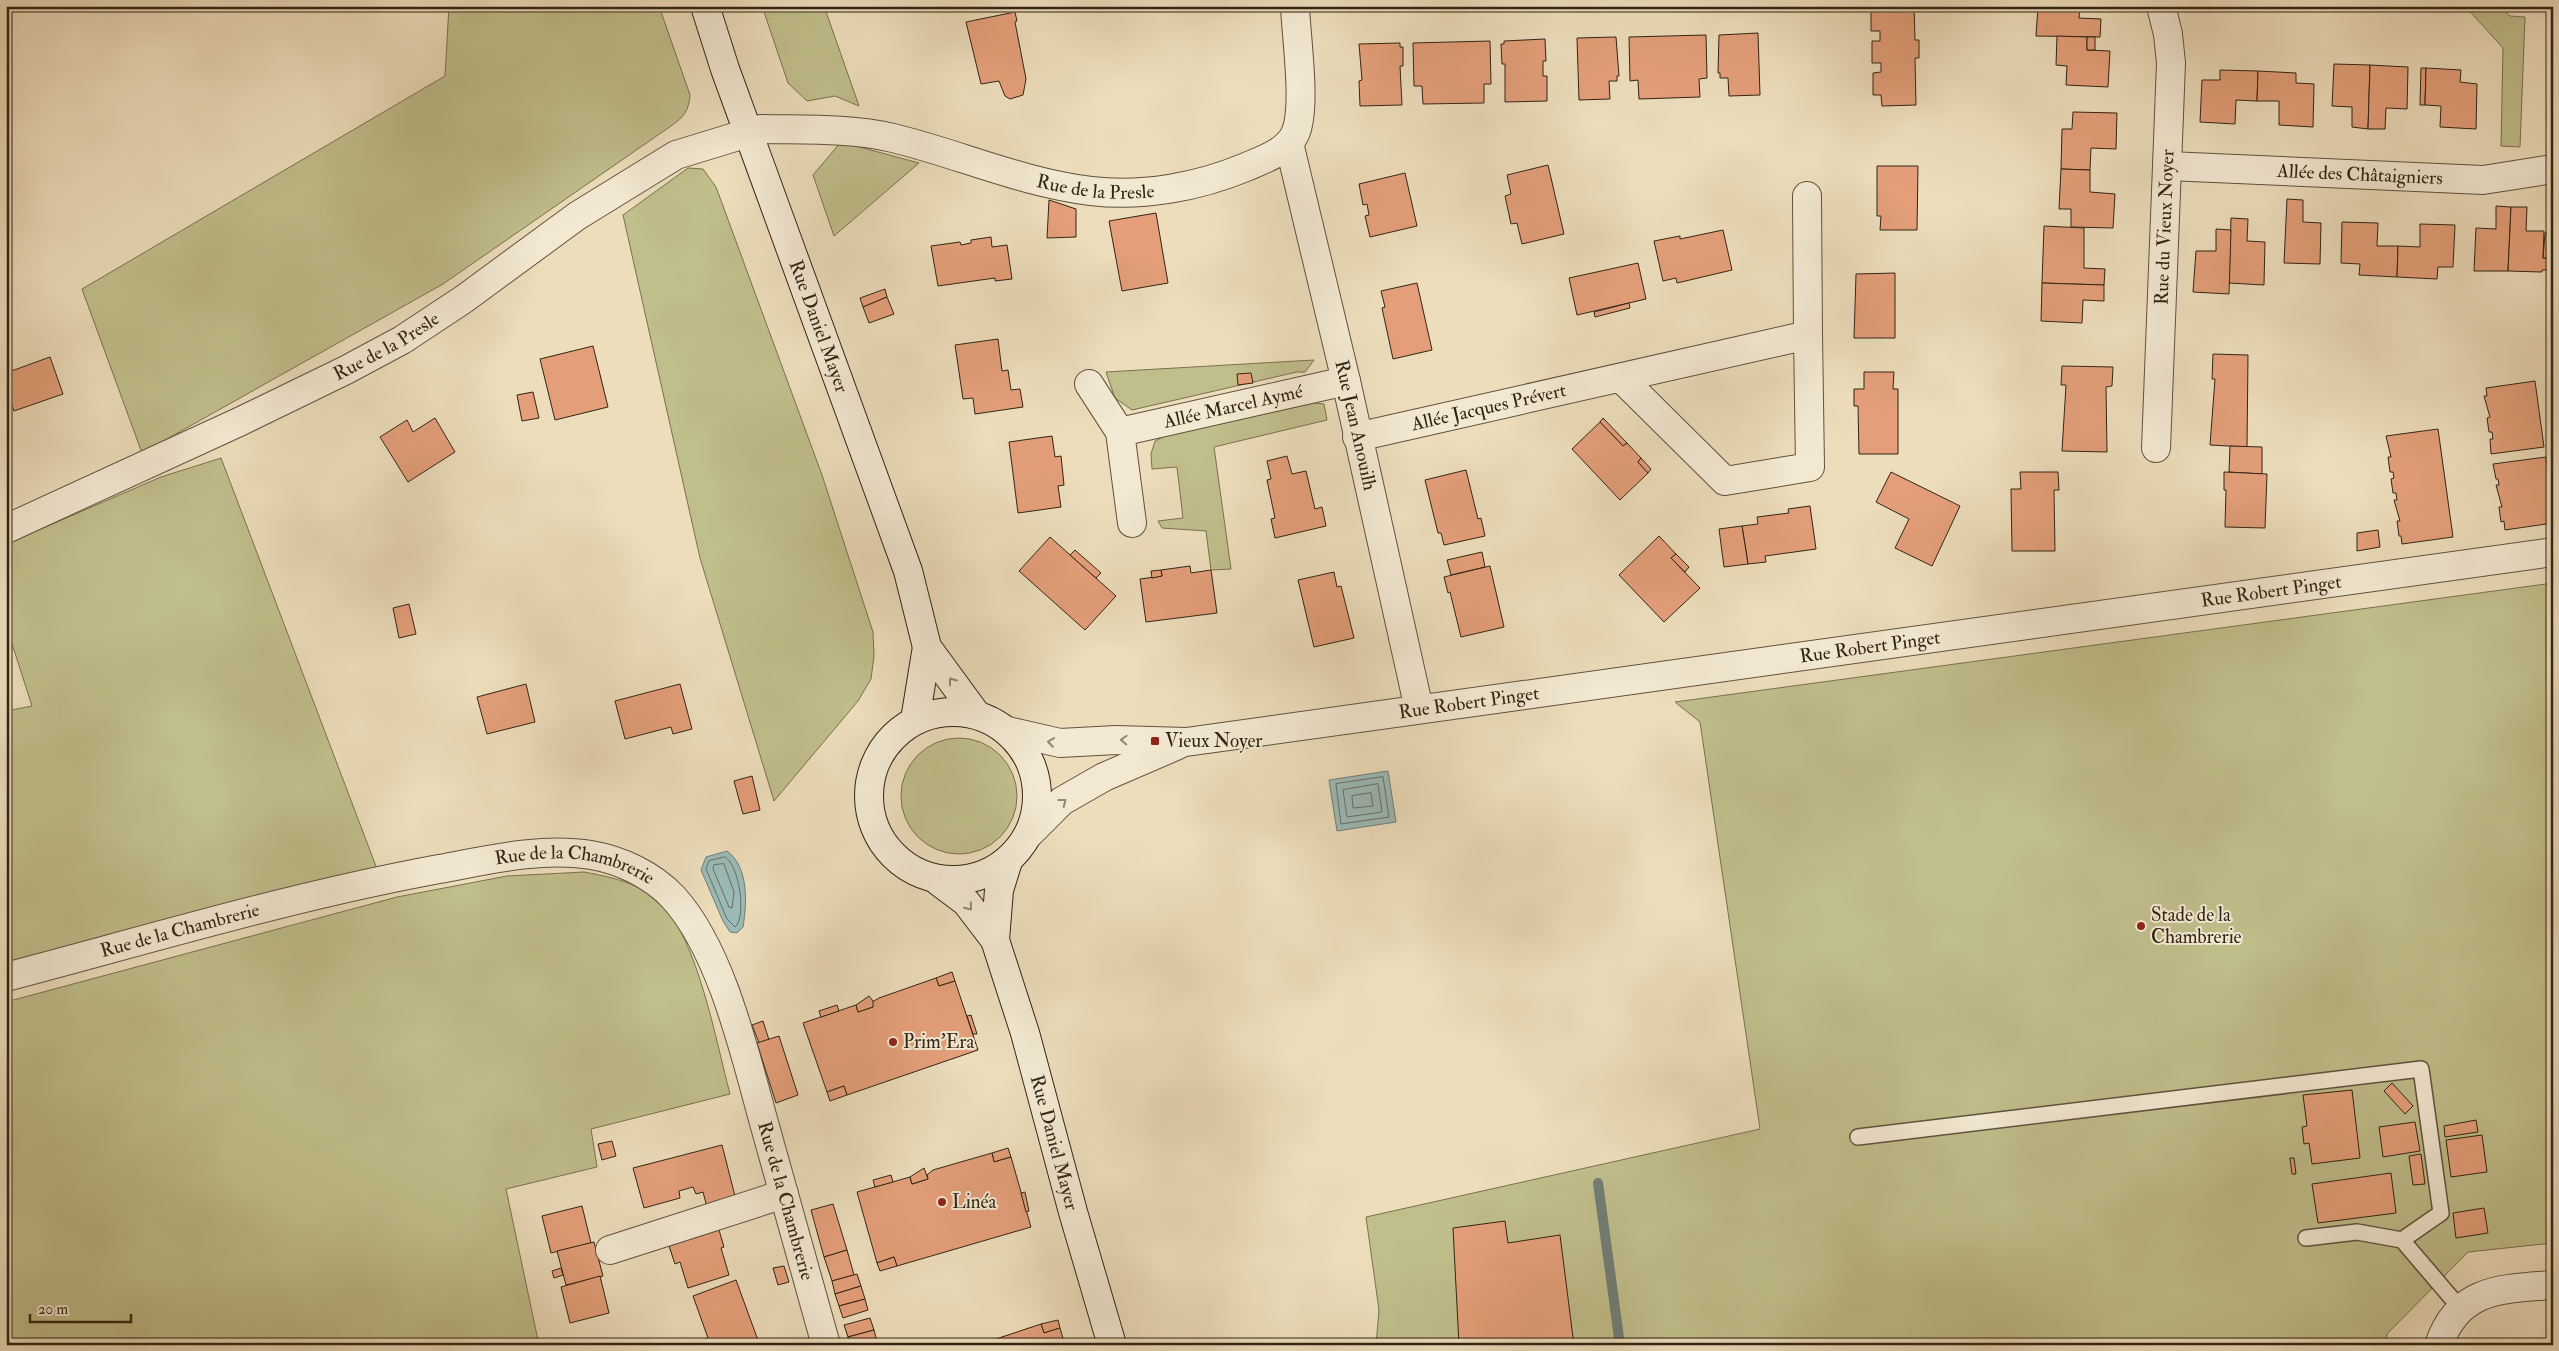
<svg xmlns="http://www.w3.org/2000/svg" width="2559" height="1351" viewBox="0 0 2559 1351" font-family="'IM FELL Double Pica',serif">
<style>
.green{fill:#c0be8b;stroke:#787150}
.water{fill:#9bbab7;stroke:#717e76}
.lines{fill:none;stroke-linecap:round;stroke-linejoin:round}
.shore{stroke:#666f66;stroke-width:1}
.stream{stroke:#717e76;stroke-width:10}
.building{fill:#e49f7a;stroke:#312415}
.service-casing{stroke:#60523e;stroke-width:18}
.minor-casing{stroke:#60523e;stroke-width:30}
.secondary-casing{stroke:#312415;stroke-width:30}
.service{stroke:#f3e9d3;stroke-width:15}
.minor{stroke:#f3e9d3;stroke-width:28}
.secondary{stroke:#f3e9d3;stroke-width:28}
.oneway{stroke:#928674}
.poi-dot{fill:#8f2418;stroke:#f3e9d3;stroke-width:2}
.labels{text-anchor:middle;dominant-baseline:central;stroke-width:4;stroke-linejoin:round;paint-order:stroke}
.street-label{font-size:19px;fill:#312415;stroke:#f3e9d3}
.poi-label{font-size:19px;fill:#312415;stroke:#f3e9d3;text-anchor:start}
</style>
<rect width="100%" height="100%" fill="#edddbb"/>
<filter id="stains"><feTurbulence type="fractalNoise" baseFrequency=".004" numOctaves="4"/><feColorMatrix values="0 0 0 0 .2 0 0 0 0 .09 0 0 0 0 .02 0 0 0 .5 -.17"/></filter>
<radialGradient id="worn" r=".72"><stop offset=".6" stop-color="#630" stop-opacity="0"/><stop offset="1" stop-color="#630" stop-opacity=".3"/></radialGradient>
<g class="green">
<path d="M 449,6 L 659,6 L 690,95 C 689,110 684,117 671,126 L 443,284 L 142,453 L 82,289 L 445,76 Z"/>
<polygon points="762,6 824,6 859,106 835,96 807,101 788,83"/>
<polygon points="2465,6 2500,6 2510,16 2525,17 2520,147 2501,146 2503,48"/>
<polygon points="841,142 919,163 834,236 813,175"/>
<polygon points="688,168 703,169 716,187 822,475 873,632 874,656 871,679 858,701 774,801 700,558 623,215"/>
<polygon points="1314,360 1305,372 1297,372 1132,410 1115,398 1106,372"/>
<polygon points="1314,403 1324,404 1327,420 1214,447 1231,569 1211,570 1206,531 1162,528 1158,521 1183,518 1177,467 1152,469 1151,454 1155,441 1165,436"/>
<polygon points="221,458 377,869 6,965 6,711 32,706 6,625 6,544 161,477"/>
<polygon points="2553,583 2553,1243 2468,1252 2387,1334 2386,1345 1376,1345 1379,1310 1366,1217 1760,1129 1700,722 1675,702"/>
<circle cx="959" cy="796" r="58"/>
<path d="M 584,872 C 611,877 640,883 660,902 C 698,939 716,1042 730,1094 L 591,1129 L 597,1167 L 506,1189 L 539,1345 L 6,1345 L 6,1002 L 397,897 L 507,876 Z"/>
</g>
<g class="water">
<polygon points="1388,771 1396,822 1337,831 1329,780"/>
<path d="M 727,851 C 749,867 747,904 743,927 L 737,933 L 730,932 L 723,921 L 701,870 L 706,857 Z"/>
</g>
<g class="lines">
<g class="shore">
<polygon points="1383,777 1389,817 1341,824 1336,784"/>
<polygon points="1378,784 1382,812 1347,817 1343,790"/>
<polygon points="1371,793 1373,806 1353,808 1352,796"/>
<path d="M 725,857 C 739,864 747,917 735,927 L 727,919 L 706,869 L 709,861 Z"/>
<polygon points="724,864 734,892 732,908 729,907 713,869 714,865"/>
</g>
<polyline class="stream" points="1598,1183 1620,1345"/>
</g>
<g class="building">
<polygon points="1879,6 1914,6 1915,40 1919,40 1919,58 1915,58 1916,105 1882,106 1881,95 1873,95 1873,73 1881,72 1881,63 1872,63 1872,41 1880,41 1880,31 1871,31 1871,9 1879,9"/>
<polygon points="2038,6 2080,6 2079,18 2101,19 2100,37 2036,36"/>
<polygon points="1015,12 1017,21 1015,22 1026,79 1023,95 1010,99 1005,96 999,81 981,84 966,22"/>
<polygon points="1758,33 1760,95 1729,96 1728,78 1720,78 1720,73 1718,73 1719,35"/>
<polygon points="1706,35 1707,78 1699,79 1700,97 1639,99 1638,80 1630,81 1629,37"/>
<polygon points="2057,36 2087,37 2087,50 2110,51 2108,87 2066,85 2067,66 2056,65"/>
<polygon points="1616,37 1619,76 1617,76 1617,81 1609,81 1610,99 1579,100 1577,38"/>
<rect x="2087" y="37" width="8" height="13"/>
<polygon points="1545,39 1546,61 1543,61 1543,76 1547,76 1547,101 1505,102 1505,64 1502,64 1501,44 1504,44 1504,41"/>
<polygon points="1490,41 1491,84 1484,84 1484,103 1423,104 1422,86 1414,86 1413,43"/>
<polygon points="1400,43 1400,47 1403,47 1403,66 1400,66 1402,105 1360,106 1359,81 1362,80 1359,44"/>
<polygon points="2334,64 2370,65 2368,129 2352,127 2352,107 2332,106"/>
<polygon points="2370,65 2408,67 2407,109 2386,108 2385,129 2368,129"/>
<polygon points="2421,68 2426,68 2425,105 2420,105"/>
<polygon points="2426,68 2461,70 2460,82 2477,84 2476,129 2440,127 2441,106 2425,105"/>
<polygon points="2220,70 2258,71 2257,101 2236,100 2235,124 2200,122 2202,80 2220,80"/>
<polygon points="2258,71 2296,73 2296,83 2314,84 2313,127 2279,125 2279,101 2257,101"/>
<polygon points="2548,81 2553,81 2553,123 2547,122"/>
<polygon points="2073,112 2117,113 2116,149 2091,148 2090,170 2061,169 2062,129 2072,129"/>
<polygon points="1548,165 1564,234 1522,244 1517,223 1511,224 1505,196 1511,194 1507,175"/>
<polygon points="1877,166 1918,166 1917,230 1880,230 1881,216 1877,216"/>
<polygon points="2061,169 2090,170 2090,192 2115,194 2113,228 2071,227 2071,209 2059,209"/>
<polygon points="1405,173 1417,226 1370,237 1365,216 1369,215 1367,204 1363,205 1359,184"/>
<polygon points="2287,199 2303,200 2303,222 2321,223 2320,264 2284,263"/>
<polygon points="1049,200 1076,209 1076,237 1047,238"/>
<polygon points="2496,206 2511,207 2508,271 2474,271 2476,228 2496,229"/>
<polygon points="2511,207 2527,207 2526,231 2544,231 2543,258 2553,258 2553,270 2542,270 2542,272 2508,271"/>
<polygon points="1156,213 1168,283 1122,291 1109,221"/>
<polygon points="2231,218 2248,219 2247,241 2265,242 2264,285 2229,283"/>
<polygon points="2342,222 2378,223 2377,246 2398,246 2397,277 2359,275 2360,264 2341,263"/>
<polygon points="2420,224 2455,225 2453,267 2438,267 2437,279 2397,277 2398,246 2420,247"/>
<polygon points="2044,226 2084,228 2084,268 2105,269 2104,285 2042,283"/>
<polygon points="2216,229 2231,230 2229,294 2193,292 2196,251 2216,251"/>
<polygon points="1723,230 1732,270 1677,283 1676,278 1663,281 1654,241 1680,236 1680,239"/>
<polygon points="2545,233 2553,233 2553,258 2543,258"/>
<polygon points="991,237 992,247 1007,245 1012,279 995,281 995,278 938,286 931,246 960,242 961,245 971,243 971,240"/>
<polygon points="1638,263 1646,299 1577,315 1569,278"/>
<polygon points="1895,273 1895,338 1854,338 1856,274"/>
<polygon points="1417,283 1432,350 1393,359 1382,308 1385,307 1381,291"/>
<polygon points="2042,283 2104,285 2104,301 2083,300 2082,323 2041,321"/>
<polygon points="885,289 887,297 863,307 860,298"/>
<polygon points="887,297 894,314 869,323 863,307"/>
<polygon points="1629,303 1630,308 1595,317 1594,312"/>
<polygon points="998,339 1002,371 1008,370 1011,390 1020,389 1023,407 975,414 973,398 963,399 955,345"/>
<polygon points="593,346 608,407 555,420 540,359"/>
<polygon points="2213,354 2248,355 2247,447 2210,445 2215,379 2212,379"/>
<polygon points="50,357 63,394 14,411 6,389 6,373"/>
<polygon points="2062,366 2113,367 2112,386 2106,387 2107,452 2062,451 2066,385 2061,385"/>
<polygon points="1864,372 1894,372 1893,389 1898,389 1898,454 1859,454 1858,406 1854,406 1854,389 1864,389"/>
<polygon points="1251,373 1253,383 1238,385 1237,374"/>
<polygon points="2535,381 2544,447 2491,454 2490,439 2493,439 2492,432 2489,432 2487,418 2490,417 2484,396 2487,396 2486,388"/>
<polygon points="533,392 539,418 522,421 517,395"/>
<polygon points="435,418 455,452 408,482 380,437 407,420 413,432"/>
<polygon points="1603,418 1627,443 1623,446 1600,422"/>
<polygon points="1600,422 1623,446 1627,443 1641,458 1638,462 1648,473 1620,500 1572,449"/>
<polygon points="2438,429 2453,537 2402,544 2401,536 2399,536 2397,521 2400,521 2394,500 2397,500 2396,493 2393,493 2391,479 2394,478 2393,472 2390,472 2388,457 2391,457 2386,436"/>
<polygon points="1052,436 1055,457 1061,456 1064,485 1058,486 1061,507 1018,513 1009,442"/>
<polygon points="2230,446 2262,447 2262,474 2229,472"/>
<polygon points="1287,456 1292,474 1306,471 1315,509 1322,507 1326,526 1275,538 1271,519 1275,518 1267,480 1271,479 1267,461"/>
<polygon points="2546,457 2553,523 2505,530 2504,521 2501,522 2499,507 2502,507 2496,485 2499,485 2498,479 2496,479 2493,464"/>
<polygon points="1641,458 1651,469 1648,473 1638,462"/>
<polygon points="1466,470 1478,519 1481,518 1485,536 1444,545 1441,533 1438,533 1425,480"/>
<polygon points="1891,472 1960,506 1932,566 1895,548 1909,519 1876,502"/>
<polygon points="2020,472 2058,472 2059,490 2054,490 2055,551 2012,551 2011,489 2021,489"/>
<polygon points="2224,472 2267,474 2265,528 2225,527 2226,490 2224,490"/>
<polygon points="1810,506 1816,549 1765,556 1766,562 1748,564 1742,526 1758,524 1757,517 1789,513 1788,509"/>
<polygon points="1742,526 1748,564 1724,567 1719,529"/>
<polygon points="2378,530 2380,547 2357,551 2357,533"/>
<polygon points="1659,536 1676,554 1671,558 1700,588 1664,622 1619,575"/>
<polygon points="1050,537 1116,596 1085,630 1019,571"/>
<polygon points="1075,550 1101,573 1096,578 1070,555"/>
<polygon points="1482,552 1485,567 1451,575 1447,560"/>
<polygon points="1676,554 1689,567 1685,572 1671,558"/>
<polygon points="1190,566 1191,573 1211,570 1217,613 1146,622 1140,579 1162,576 1161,570"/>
<polygon points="1490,566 1504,627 1461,637 1450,592 1448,593 1444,577"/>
<polygon points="1161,570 1162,576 1152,578 1151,571"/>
<polygon points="1334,572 1337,587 1341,586 1354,638 1314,647 1298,580"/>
<polygon points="409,604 416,634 399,638 393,608"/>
<polygon points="526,684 535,722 487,734 477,697"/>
<polygon points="680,684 692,729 673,734 671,727 625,739 615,701"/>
<polygon points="752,776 760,810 743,814 734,781"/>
<polygon points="952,972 955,981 939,986 936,978"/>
<polygon points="936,978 939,986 955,981 978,1050 847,1095 844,1086 827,1092 803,1023 856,1005 858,1012 873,1007 872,1002 879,998"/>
<polygon points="869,996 873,1001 873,1007 858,1012 856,1005"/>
<polygon points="837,1005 839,1011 821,1017 819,1011"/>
<polygon points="971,1015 977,1034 973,1034 967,1016"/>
<polygon points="763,1021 769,1040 759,1043 752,1025"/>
<polygon points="779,1036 798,1095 776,1103 757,1043"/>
<polygon points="2392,1083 2413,1106 2405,1114 2384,1091"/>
<polygon points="844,1086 847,1095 830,1101 827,1092"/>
<polygon points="2352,1090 2360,1158 2312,1164 2309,1143 2304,1144 2302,1127 2307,1126 2303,1095"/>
<polygon points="2476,1120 2478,1132 2445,1137 2444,1126"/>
<polygon points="2415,1122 2420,1151 2383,1157 2379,1127"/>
<polygon points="2482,1135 2487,1172 2451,1177 2446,1140"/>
<polygon points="612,1141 616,1156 602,1160 598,1144"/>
<polygon points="722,1145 737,1204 708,1211 703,1192 696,1194 693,1187 679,1191 680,1198 644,1208 633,1168"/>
<polygon points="1008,1148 1011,1157 994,1162 992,1153"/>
<polygon points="992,1153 994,1162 1011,1157 1031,1227 897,1266 894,1257 877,1263 857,1192 910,1177 912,1184 928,1179 927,1175 933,1170"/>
<polygon points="2421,1154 2425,1184 2413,1185 2409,1156"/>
<polygon points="2290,1158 2294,1158 2296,1174 2292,1174"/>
<polygon points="924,1168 928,1179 912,1184 910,1177"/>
<polygon points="2391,1173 2396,1213 2318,1223 2312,1184"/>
<polygon points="891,1175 893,1182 875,1187 873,1180"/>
<polygon points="1025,1192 1029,1211 1026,1212 1021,1193"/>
<polygon points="833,1204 847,1250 824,1257 811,1210"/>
<polygon points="582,1206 591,1243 551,1253 542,1216"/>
<polygon points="2484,1208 2488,1233 2456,1238 2453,1213"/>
<polygon points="1505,1221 1508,1243 1560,1235 1574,1345 1459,1345 1453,1228"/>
<polygon points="719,1230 724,1247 721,1248 729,1275 688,1288 680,1262 675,1264 669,1246"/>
<polygon points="594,1242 603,1276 566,1285 557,1251"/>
<polygon points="847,1250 854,1275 832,1281 824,1257"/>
<polygon points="894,1257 897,1266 880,1271 877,1263"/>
<polygon points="784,1266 789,1282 778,1285 773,1268"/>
<polygon points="561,1268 563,1275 554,1278 552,1271"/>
<polygon points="857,1274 861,1286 835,1294 832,1281"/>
<polygon points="600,1276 609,1313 570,1323 561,1287"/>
<polygon points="736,1280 759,1343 752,1345 690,1345 708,1338 693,1296"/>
<polygon points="861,1286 865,1299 839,1306 835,1294"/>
<polygon points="865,1299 868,1310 843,1318 839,1306"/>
<polygon points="870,1318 874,1330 848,1337 844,1325"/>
<polygon points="1058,1320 1060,1328 1044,1333 1041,1324"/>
<polygon points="1041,1324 1044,1333 1060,1328 1065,1345 978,1345"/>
<polygon points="874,1330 877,1342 850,1345 848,1337"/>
</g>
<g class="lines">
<defs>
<g id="service">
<polyline points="1858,1137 2421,1069 2441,1213 2402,1240"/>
<polyline points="2306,1238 2357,1232 2402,1240 2460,1308"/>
</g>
<g id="minor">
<path id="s1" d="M 761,129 C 805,130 850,128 893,138 C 959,154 1023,183 1091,191 C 1143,197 1198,187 1246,167 C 1262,160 1287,152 1295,134 C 1307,108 1296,37 1295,6"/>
<path id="s2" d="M 1289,143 L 1346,381 L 1419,709"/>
<path id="s3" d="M 2168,166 L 2483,180 L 2553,169"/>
<polyline points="1807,196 1808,335"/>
<polyline points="1089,384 1120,432 1132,523"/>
<path id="s4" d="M 1120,432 L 1346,381"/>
<path id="s5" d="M 1357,437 L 1808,335 L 1810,467 L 1725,481 L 1621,378"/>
<path id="s6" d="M 2156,448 L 2171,63 L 2168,34 L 2161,6"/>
<path id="s7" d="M 6,529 L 239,422 L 346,370 L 402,340 L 464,299 L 577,216 L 676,155 L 748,133"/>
<path id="s8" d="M 1008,731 L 1060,743 L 1116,740 L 1186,742 L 2553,552"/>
<polyline points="1028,835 1062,801 1104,777 1178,745"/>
<path id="s9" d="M 6,977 C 150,939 293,896 439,869 C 488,860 541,847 591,855 C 621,860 652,875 673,897 C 723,952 746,1059 766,1130 C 786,1201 806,1273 826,1345"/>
<polyline points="610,1250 784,1194"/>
<path d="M 2439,1345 C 2458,1288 2501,1289 2553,1285"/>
</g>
<g id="secondary">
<path id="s10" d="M 705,6 L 725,69 L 908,571 L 927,647 L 976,714"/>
<circle cx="953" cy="796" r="84"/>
<polyline points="915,720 927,647"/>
<path id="s11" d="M 938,881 L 966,902 L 995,940 L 1025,1033 L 1073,1212 L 1112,1345"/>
<polyline points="995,940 999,890 1008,861"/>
</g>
</defs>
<use href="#service" class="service-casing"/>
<use href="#minor" class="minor-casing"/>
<use href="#secondary" class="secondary-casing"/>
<use href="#service" class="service"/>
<use href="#minor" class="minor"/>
<use href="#secondary" class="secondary"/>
</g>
<defs><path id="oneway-chevron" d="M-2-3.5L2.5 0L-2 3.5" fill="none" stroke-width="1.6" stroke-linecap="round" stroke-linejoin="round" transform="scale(1.25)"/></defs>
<g class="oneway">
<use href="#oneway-chevron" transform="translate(952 681) rotate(-126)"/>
<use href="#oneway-chevron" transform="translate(1124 740) rotate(-178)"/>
<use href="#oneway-chevron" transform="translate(1051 742) rotate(-172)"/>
<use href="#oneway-chevron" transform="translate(1063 802) rotate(-38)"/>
<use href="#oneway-chevron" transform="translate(969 907) rotate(51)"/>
</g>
<g class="poi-dot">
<rect x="1150" y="736" width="10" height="10" rx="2.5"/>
<circle cx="2141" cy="926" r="5"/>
<circle cx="893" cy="1042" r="5"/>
<circle cx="942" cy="1202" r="5"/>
</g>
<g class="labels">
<g class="street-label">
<text stroke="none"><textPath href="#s3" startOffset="192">Allée des Châtaigniers</textPath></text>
<text stroke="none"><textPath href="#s1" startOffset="342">Rue de la Presle</textPath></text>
<text stroke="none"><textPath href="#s6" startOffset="221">Rue du Vieux Noyer</textPath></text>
<text stroke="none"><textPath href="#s10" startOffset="340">Rue Daniel Mayer</textPath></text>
<text stroke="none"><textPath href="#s7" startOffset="422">Rue de la Presle</textPath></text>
<text stroke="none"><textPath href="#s4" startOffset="116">Allée Marcel Aymé</textPath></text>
<text stroke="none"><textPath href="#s5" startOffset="135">Allée Jacques Prévert</textPath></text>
<text stroke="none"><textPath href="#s2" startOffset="290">Rue Jean Anouilh</textPath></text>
<text stroke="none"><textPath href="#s8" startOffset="1275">Rue Robert Pinget</textPath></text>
<text stroke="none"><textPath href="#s8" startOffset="870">Rue Robert Pinget</textPath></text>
<text stroke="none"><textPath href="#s8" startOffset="465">Rue Robert Pinget</textPath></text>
<text stroke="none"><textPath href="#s9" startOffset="585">Rue de la Chambrerie</textPath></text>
<text stroke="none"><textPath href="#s9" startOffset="180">Rue de la Chambrerie</textPath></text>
<text stroke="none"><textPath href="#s11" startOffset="294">Rue Daniel Mayer</textPath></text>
<text stroke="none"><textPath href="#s9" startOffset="1020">Rue de la Chambrerie</textPath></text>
</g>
<g class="poi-label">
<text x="1165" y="741">Vieux Noyer</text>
<text x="2151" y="915">Stade de la<tspan x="2151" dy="22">Chambrerie</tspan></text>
<text x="903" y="1042">Prim'Era</text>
<text x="952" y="1202">Linéa</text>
</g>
</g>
<rect width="2559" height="1351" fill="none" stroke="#edddbb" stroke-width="25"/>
<rect x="8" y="8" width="2544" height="1336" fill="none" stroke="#312415" stroke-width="2.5"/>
<rect x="12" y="12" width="2534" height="1326" fill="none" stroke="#312415"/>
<path d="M30 1314v8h101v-8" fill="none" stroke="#312415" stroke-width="2.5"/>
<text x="38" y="1314" font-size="15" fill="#312415" stroke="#f3e9d3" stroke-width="4" paint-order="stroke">20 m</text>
<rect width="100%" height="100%" filter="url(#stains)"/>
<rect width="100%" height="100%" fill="url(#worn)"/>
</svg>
